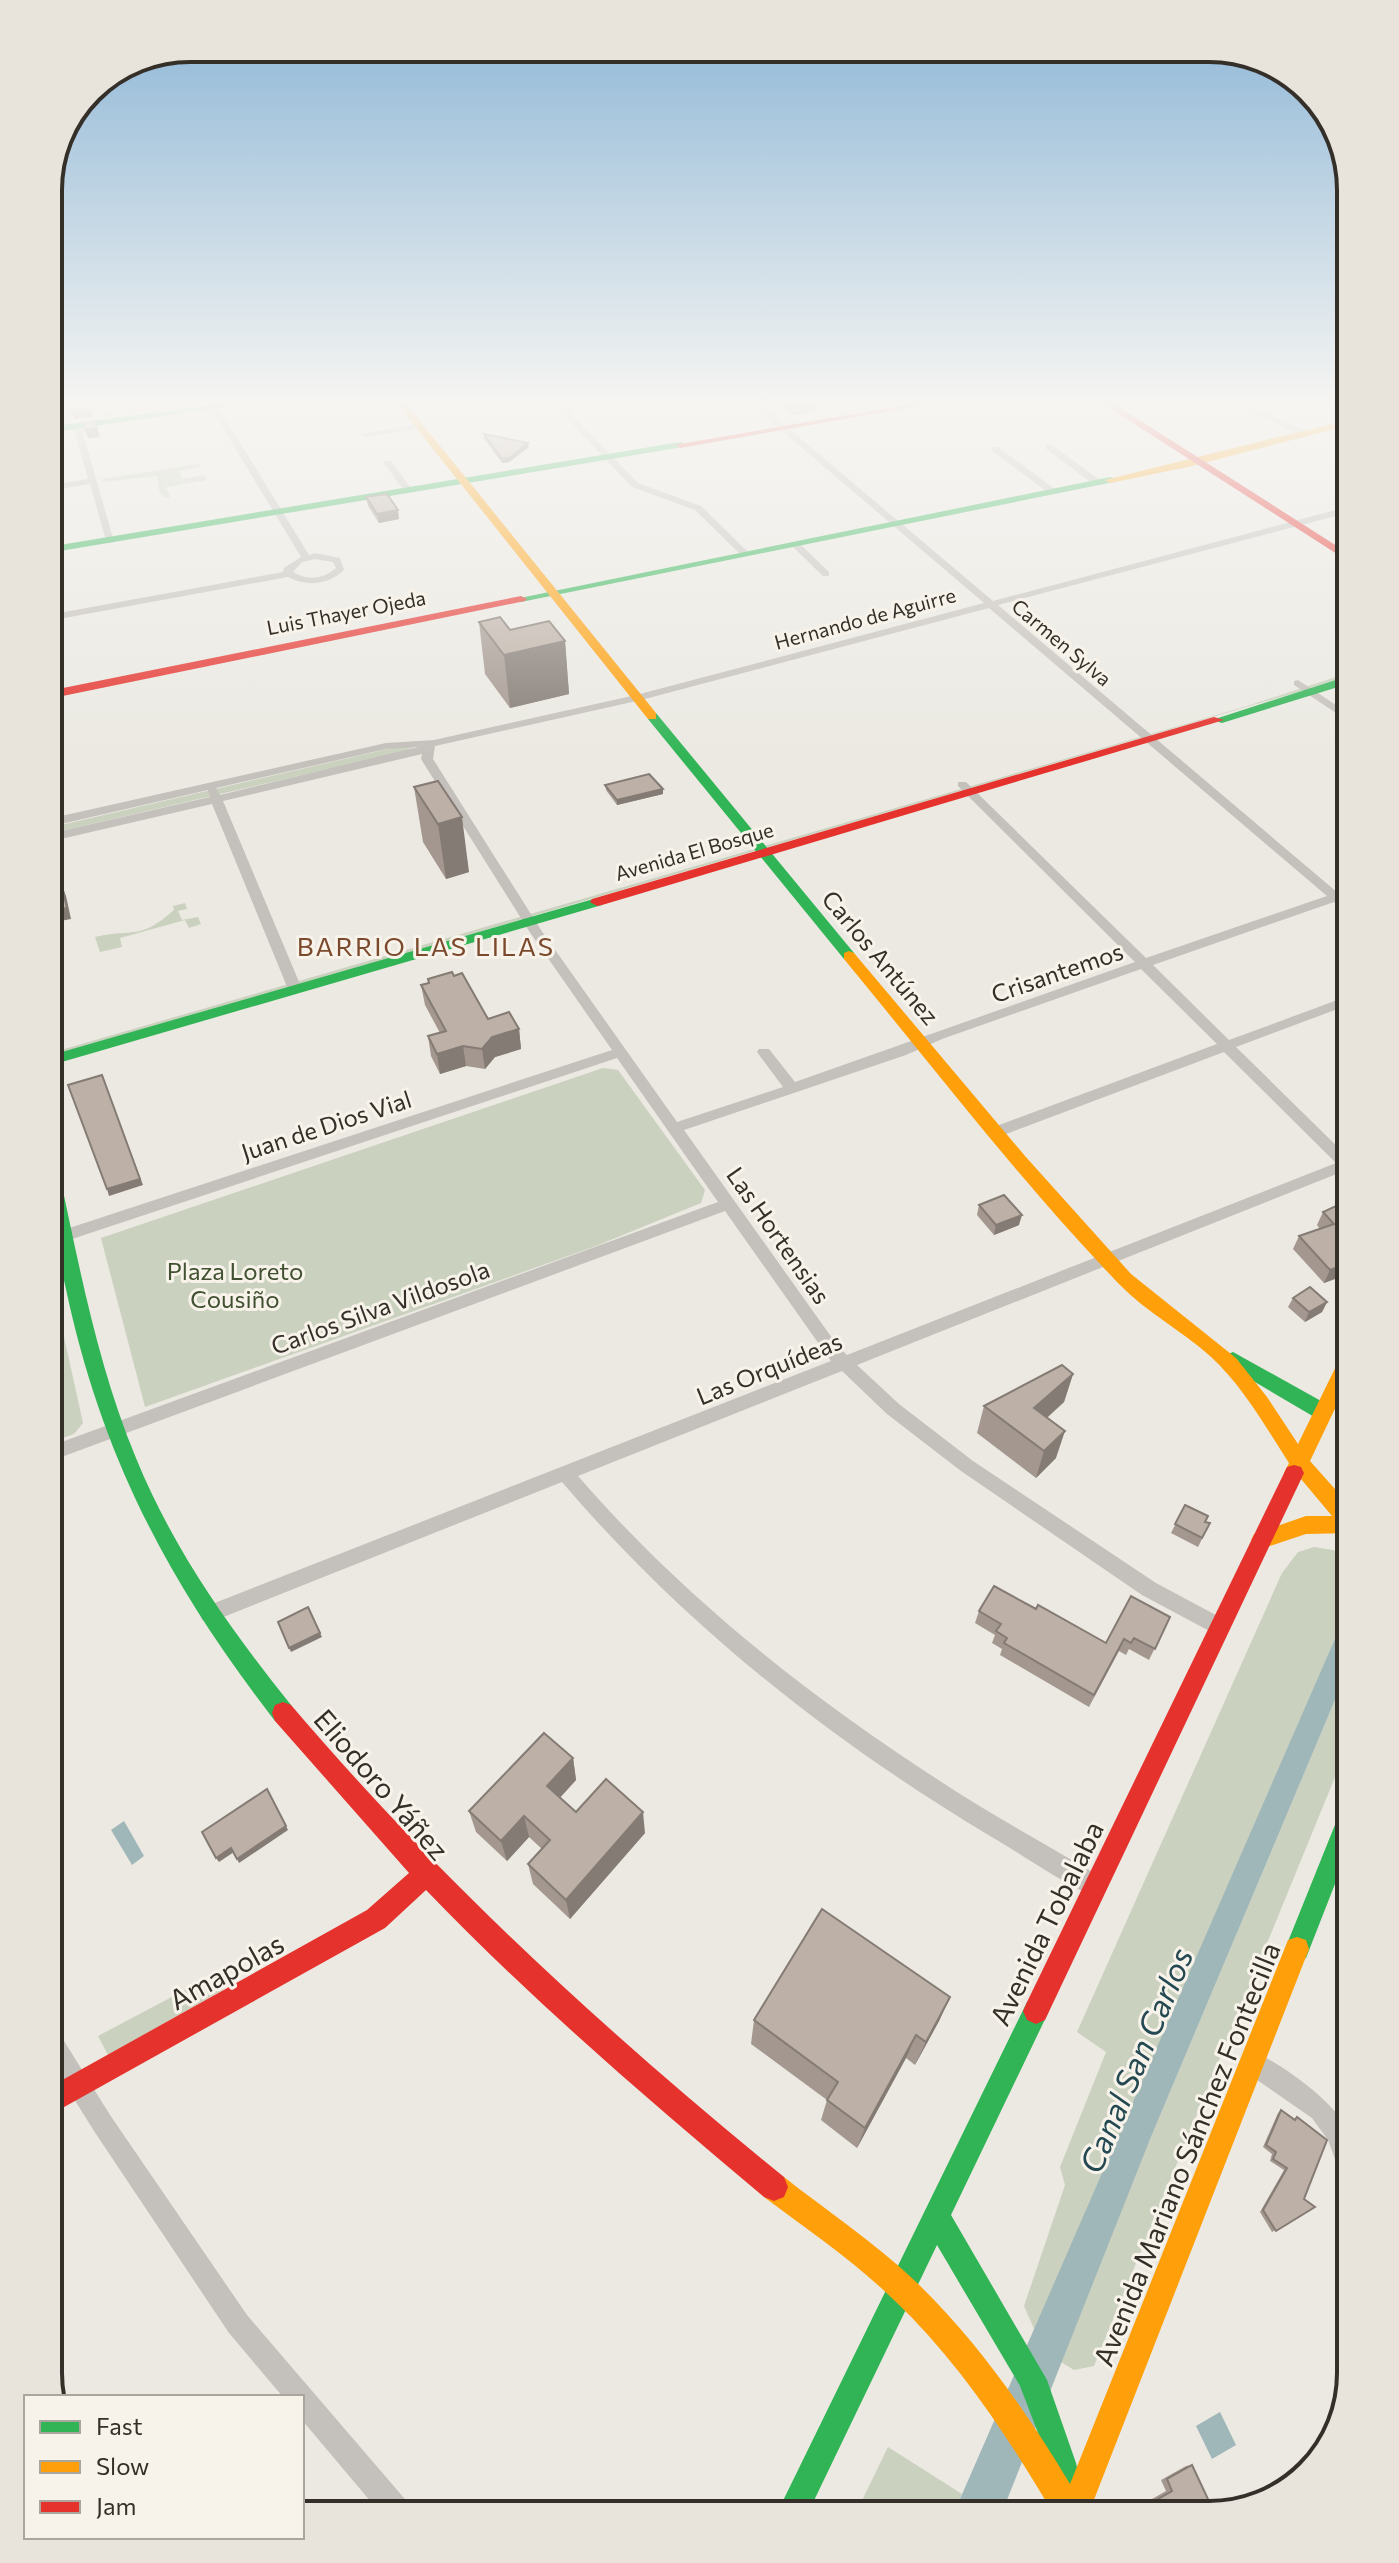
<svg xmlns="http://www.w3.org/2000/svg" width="1399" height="2563" viewBox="0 0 1399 2563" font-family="Commissioner,sans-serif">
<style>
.green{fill:#cad1be}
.water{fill:#a0b7ba}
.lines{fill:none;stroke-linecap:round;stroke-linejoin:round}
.street{fill:#c4c0bb;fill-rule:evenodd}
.fast{fill:#30b455;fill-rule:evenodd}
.slow{fill:#ff9f0a;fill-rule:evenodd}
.jam{fill:#e5322d;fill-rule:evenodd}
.wall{fill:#a3978f}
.shaded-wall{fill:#847b74}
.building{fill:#bdb0a6;stroke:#847b74;stroke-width:2}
.labels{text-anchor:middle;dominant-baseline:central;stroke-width:6;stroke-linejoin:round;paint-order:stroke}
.far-street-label{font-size:20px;fill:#352f2a;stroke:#f8f3ea}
.street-label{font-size:24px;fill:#352f2a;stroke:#f8f3ea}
.park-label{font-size:24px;fill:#405030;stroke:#f8f3ea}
.neighbourhood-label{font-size:26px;letter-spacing:2px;fill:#7b492c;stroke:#f8f3ea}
.near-street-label{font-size:28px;fill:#352f2a;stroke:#f8f3ea}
.near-water-label{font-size:32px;font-style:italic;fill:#244952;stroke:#f8f3ea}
.rim{fill:none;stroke:#352f2a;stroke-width:4}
</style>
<rect width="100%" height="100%" fill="#ebe9e2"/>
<g class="green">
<polygon points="199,464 200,467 179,471 182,479 205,475 207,480 166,487 170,497 167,498 160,494 157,476 103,482 102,479"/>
<polygon points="1351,672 1351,675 1298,692 48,1058 48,1053 54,1052 1244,707"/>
<polygon points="417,746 398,753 48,834 48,828 396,747"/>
<path d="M 185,903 L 187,909 L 178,911 L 182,920 L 198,917 L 201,924 L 189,928 L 185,920 L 120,938 L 122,947 L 100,952 L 95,937 C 134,928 139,941 174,910 L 173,906 Z"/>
<polygon points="603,1068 618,1070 705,1190 701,1203 596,1246 145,1407 101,1238"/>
<polygon points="48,1264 83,1423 74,1434 48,1443"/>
<polygon points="1314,1547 1333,1550 1351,1561 1351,1602 1035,2331 1024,2306 1065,2185 1060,2167 1106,2052 1077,2032 1282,1573 1298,1552"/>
<polygon points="1351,1662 1351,1738 1094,2366 1074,2370 1061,2362 1151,2137"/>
<polygon points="217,1973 223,1990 108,2055 98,2036"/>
<polygon points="888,2447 962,2494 953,2515 855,2515"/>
</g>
<g class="water">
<polygon points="1351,1602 1351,1662 1151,2137 1001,2515 953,2515"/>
<polygon points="124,1821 144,1856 132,1865 111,1830"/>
<polygon points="1220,2412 1236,2445 1212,2459 1196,2426"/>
</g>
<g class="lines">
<g class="street">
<polygon points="98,400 106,400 112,418 106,418"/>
<path d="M 206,400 L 214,400 L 309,555 L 315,553 L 340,558 L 344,570 C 328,585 307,587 288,577 L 48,621 L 48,615 L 283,572 L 284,568 L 301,557 ZM 315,559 L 333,562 L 336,568 C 323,579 308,581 293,572 L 302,562 Z"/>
<polygon points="549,400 557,400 638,483 701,506 748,552 748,556 742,556 695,510 632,487"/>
<path d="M 746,400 L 755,400 L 993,601 L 1351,506 L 1351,512 L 998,605 L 1351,904 L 1351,914 L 1334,902 L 1153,965 L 1229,1040 L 1351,995 L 1351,1004 L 1236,1047 L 1351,1160 L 1351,1174 L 1344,1171 L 857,1365 L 899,1404 L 973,1461 L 1156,1583 L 1227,1621 L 1230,1627 L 1227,1633 L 1220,1636 L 1213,1633 L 1142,1595 L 961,1471 L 887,1414 L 842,1371 L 578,1476 C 683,1597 806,1694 940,1781 C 993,1816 1049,1846 1103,1878 L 1106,1886 L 1103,1894 L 1095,1897 C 1060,1882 1023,1855 990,1836 C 830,1740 683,1624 562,1482 L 216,1620 L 209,1623 L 202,1620 L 200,1614 L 202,1608 L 831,1361 L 725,1211 L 48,1462 L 48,1447 L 718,1202 L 617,1058 L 48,1247 L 48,1235 L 612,1050 L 529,931 L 421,759 L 422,754 L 223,801 L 302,989 L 295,993 L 288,989 L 212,804 L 48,842 L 48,834 L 210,797 L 208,790 L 48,827 L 48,819 L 386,743 L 434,740 L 636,695 L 984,603 ZM 989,608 L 1327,896 L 1146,958 L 966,782 L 958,782 L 958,786 L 1135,962 L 795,1082 L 769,1049 L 759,1049 L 757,1052 L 783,1087 L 677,1122 L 541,930 L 433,759 L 435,746 L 641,700 ZM 418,747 L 220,795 L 216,788 L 386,749 ZM 1141,969 L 1217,1044 L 991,1128 L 989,1132 L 991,1136 L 1001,1136 L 1224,1052 L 1336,1163 L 847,1355 L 837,1345 L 684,1130 L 906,1055 L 942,1039 Z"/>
<polygon points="1253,407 1307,432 1308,434 1301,436 1250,411"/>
<polygon points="77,424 81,426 114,542 106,540 90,484 48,491 48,485 88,479 73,426"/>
<polygon points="418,424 422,426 421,428 365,437 361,434"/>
<polygon points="1046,445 1052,445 1101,481 1101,485 1095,485 1046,449"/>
<polygon points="992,447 998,447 1056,490 1056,494 1050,494 992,451"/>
<polygon points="385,461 391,461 412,490 411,492 405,492 384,463"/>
<polygon points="792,542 798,542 829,572 829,576 823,576 792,546"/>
<polygon points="1298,680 1351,715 1351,723 1294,685 1294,681"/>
<polygon points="48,2025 56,2028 110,2115 247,2315 410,2505 413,2515 382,2515 302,2420 302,2397 283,2397 229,2333 94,2131 48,2057"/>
<path d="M 1252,2051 C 1281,2063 1340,2105 1350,2135 C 1354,2150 1351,2170 1351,2185 L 1343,2181 L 1328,2140 L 1312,2118 L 1244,2071 L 1240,2063 L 1244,2055 Z"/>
</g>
<g class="fast">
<polygon points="246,400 270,400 48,433 48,427"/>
<polygon points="680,442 683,443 683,447 48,553 48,547"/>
<polygon points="1110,477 1114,478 1114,482 521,602 515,599"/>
<polygon points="1351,675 1351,683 1222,723 1212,720"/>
<polygon points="648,713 656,713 854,953 854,959 844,959 648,719"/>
<polygon points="597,898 604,902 602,905 48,1066 48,1056"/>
<path d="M 48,1152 L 56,1158 C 78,1259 96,1362 136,1458 C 173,1549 230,1629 291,1705 L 294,1713 L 291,1721 L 283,1724 L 275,1721 C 173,1589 106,1466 69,1303 C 62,1269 52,1235 48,1201 C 47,1185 48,1168 48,1152 Z"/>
<polygon points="1233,1352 1330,1406 1333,1412 1330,1418 1323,1420 1316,1418 1226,1365 1224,1360 1226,1355"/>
<polygon points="1351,1801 1351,1843 1306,1958 1297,1961 1288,1958 1285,1949 1343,1805"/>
<polygon points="1036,1998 1045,2002 1049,2011 951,2215 1047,2380 1076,2463 1083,2493 1079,2504 1068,2508 1057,2504 1038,2433 1020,2386 937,2245 807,2515 776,2515 1027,2002"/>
</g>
<g class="slow">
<polygon points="394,400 403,400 656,713 656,719 648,719"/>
<polygon points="1351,419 1351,425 1188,467 1110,483 1105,480"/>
<path d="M 849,951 L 854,953 L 1025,1156 L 1131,1274 L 1236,1358 L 1267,1397 L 1298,1444 L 1344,1350 L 1351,1348 L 1351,1375 L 1310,1461 L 1351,1507 L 1351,1533 L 1306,1534 L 1261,1549 L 1254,1546 L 1251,1540 L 1254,1534 L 1306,1516 L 1332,1516 L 1301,1479 L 1294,1481 L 1287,1479 L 1284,1473 L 1289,1463 C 1265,1426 1243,1386 1210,1356 C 1181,1330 1146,1312 1119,1284 C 1021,1182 934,1068 844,959 L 844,953 Z"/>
<path d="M 1297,1937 L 1306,1940 L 1309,1949 L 1088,2515 L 1054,2515 C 1009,2438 959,2362 894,2300 C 854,2261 808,2230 764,2197 L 760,2187 L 764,2177 L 774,2173 L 784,2177 C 827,2211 874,2242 914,2280 C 976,2339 1026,2411 1070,2484 L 1288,1940 Z"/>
</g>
<g class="jam">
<polygon points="933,400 953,400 680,448 675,445"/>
<polygon points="1097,400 1108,400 1351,555 1351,563"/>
<polygon points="521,596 527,599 525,601 48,699 48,691"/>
<polygon points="1214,717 1224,720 602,905 597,906 590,902 592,899"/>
<polygon points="1294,1465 1301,1467 1304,1473 1045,2020 1036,2024 1027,2020 1023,2011 1027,2002 1287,1467"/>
<path d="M 283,1702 L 291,1705 C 440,1880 606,2032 784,2177 L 788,2187 L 784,2197 L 774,2201 L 764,2197 C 647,2099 532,2000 426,1890 L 385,1928 L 48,2116 L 48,2088 L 367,1910 L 409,1873 L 275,1721 L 272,1713 L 275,1705 Z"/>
</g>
</g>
<g class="wall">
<polygon points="775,400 818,400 818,410 792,415"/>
<polygon points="484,434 529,447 509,462 502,463 484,439"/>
<polygon points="366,497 399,519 379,523 368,506"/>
<polygon points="479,622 510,630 565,641 569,694 510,708 485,674"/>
<polygon points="605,785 663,789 663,794 617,805 606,790"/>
<polygon points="414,787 469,872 446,879 423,842"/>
<polygon points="454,976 488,1019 519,1029 521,1049 495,1057 485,1069 466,1066 440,1074 431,1056 428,1036 440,1033 425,1005 421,985 428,983 428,979"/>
<polygon points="1351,1199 1340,1277 1324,1283 1293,1249 1299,1236 1320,1229 1317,1225 1323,1212"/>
<polygon points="979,1205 1019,1225 994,1235 977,1215"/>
<polygon points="1293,1298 1327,1302 1322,1312 1305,1322 1288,1307"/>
<polygon points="1073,1374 1064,1402 1047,1418 1056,1458 1036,1478 977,1433 984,1406"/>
<polygon points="1185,1505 1205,1522 1210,1523 1198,1547 1171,1533"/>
<polygon points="1036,1609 1106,1643 1170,1617 1149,1660 1129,1649 1126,1655 1119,1651 1089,1707 1000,1655 1002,1649 992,1643 995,1635 975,1623 979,1611"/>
<polygon points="573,1758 576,1780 560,1798 576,1812 645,1833 570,1919 533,1884 528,1864 542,1849 529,1837 507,1861 476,1832 469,1811"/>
<polygon points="950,1997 939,2021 915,2065 906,2058 857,2148 821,2120 827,2100 751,2044 754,2020"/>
<polygon points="1281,2110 1294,2119 1297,2117 1304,2199 1315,2207 1272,2232 1260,2212 1284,2170 1270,2161 1272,2154 1263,2147 1278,2113"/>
<polygon points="1192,2465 1210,2515 1159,2515 1152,2499 1166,2491 1161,2480 1186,2466"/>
</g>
<g class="shaded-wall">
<polygon points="814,400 818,400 818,410 792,415 793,403"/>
<polygon points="90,408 93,417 74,419 71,411"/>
<polygon points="97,428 100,437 88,438 85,430"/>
<polygon points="528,443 529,447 509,462 502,463 502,459"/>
<polygon points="398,510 399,519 379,523 377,514"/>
<polygon points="565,641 569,694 510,708 504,655"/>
<polygon points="663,789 663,794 617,805 617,800"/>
<polygon points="462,817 469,872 446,879 438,824"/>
<polygon points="62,886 66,896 71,919 49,923 48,912"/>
<polygon points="519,1029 521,1049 495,1057 485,1069 482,1049 492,1037"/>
<polygon points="463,1046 466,1066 440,1074 437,1054"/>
<polygon points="102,1075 143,1185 109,1196 107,1189"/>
<polygon points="1022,1215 1019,1225 994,1235 996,1225"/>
<polygon points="1351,1258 1351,1262 1340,1277 1324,1283 1330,1270"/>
<polygon points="1327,1302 1322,1312 1305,1322 1309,1312"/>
<polygon points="1073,1374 1064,1402 1026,1436 1034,1408"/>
<polygon points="1065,1431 1056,1458 1036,1478 1044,1451"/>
<polygon points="320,1633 322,1637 291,1652 289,1648"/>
<polygon points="573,1758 576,1780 551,1807 547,1786"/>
<polygon points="267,1789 288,1830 239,1863 237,1859"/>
<polygon points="643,1812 645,1833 570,1919 566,1900"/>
<polygon points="524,1816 529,1837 507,1861 501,1841"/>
<polygon points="231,1848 234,1852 219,1862 216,1858"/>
<polygon points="950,1997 939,2021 915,2065 926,2042"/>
<polygon points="916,2035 906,2058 857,2148 865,2128"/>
</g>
<g class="building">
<polygon points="67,400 87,400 90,408 71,411"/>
<polygon points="788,400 814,400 793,403"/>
<polygon points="95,422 97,428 85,430 83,423"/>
<polygon points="484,434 528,443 509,458 502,459"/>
<polygon points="387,494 398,510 377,514 366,497"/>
<polygon points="500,617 510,630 549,621 565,641 504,655 479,622"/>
<polygon points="649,774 663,789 617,800 605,785"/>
<polygon points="438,781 462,817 438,824 414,787"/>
<polygon points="62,886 67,908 48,912 48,889"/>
<polygon points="452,972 454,976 462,973 488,1019 509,1012 519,1029 492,1037 482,1049 463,1046 437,1054 428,1036 446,1031 421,985 429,983 428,979"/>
<polygon points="102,1075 140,1179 107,1189 68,1085"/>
<polygon points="1004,1195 1022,1215 996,1225 979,1205"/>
<polygon points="1351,1199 1351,1258 1347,1264 1330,1270 1299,1236 1334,1224 1323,1212"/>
<polygon points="1310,1287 1327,1302 1309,1312 1293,1298"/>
<polygon points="1062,1365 1073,1374 1034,1408 1065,1431 1044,1451 984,1406"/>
<polygon points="1185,1505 1208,1516 1205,1522 1210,1523 1202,1538 1175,1524"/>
<polygon points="994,1586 1036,1609 1038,1605 1106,1643 1131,1596 1170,1617 1155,1649 1134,1638 1131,1643 1124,1639 1094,1695 1004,1643 1007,1638 996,1631 1001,1624 979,1611"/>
<polygon points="308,1607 320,1633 289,1648 278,1622"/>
<polygon points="544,1733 573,1758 547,1786 576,1812 606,1779 643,1812 566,1900 528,1864 550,1840 524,1816 501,1841 469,1811"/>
<polygon points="267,1789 286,1826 237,1859 231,1848 216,1858 202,1832"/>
<polygon points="822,1909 950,1997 926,2042 916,2035 865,2128 827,2100 838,2082 754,2020"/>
<polygon points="1281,2110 1295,2120 1297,2117 1327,2140 1304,2199 1315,2207 1276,2231 1263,2210 1287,2168 1273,2159 1276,2152 1266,2145"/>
<polygon points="1192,2465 1215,2514 1210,2515 1165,2515 1158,2499 1172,2491 1167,2479"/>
</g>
<linearGradient id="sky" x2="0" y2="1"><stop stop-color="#8bb5d6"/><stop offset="0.53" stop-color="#f6f5f2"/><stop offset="1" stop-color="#f6f5f2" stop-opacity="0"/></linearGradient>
<rect width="1399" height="759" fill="url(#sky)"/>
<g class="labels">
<g class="far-street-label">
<text transform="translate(346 612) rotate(-11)">Luis Thayer Ojeda</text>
<text transform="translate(865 618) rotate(-15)">Hernando de Aguirre</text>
<text transform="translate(1062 642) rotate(40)">Carmen Sylva</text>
<text transform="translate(694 851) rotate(-16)">Avenida El Bosque</text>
</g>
<g class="street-label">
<text transform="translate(881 957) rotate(50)">Carlos Antúnez</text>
<text transform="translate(1057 972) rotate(-19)">Crisantemos</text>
<text transform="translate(326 1125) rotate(-18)">Juan de Dios Vial</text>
<text transform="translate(779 1235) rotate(55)">Las Hortensias</text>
<text transform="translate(380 1307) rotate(-20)">Carlos Silva Vildosola</text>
<text transform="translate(769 1368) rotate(-22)">Las Orquídeas</text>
</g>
<g class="park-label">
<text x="235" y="1270">Plaza Loreto<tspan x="235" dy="28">Cousiño</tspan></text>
</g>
<g class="neighbourhood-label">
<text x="426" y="945">BARRIO LAS LILAS</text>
</g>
<g class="near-street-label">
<text transform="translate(382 1784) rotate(49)">Eliodoro Yáñez</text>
<text transform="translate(1046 1923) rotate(-64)">Avenida Tobalaba</text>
<text transform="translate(226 1971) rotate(-29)">Amapolas</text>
<text transform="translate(1186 2154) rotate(-68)">Avenida Mariano Sánchez Fontecilla</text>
</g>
<g class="near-water-label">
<text transform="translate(1135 2060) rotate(-67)">Canal San Carlos</text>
</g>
</g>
<path d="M0 0H1399V2563H0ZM190 62H1209A128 128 0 0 1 1337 190V2373A128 128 0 0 1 1209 2501H190A128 128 0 0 1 62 2373V190A128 128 0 0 1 190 62Z" fill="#e8e3db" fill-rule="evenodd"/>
<path class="rim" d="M190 62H1209A128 128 0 0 1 1337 190V2373A128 128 0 0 1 1209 2501H190A128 128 0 0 1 62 2373V190A128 128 0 0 1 190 62Z"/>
<rect x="24" y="2395" width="280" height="144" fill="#f8f3ea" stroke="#aaa59d" stroke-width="2"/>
<rect x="40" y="2421" width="40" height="12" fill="#30b455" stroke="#aaa59d" stroke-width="2"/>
<text x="96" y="2435" font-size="24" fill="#352f2a">Fast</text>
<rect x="40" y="2461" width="40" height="12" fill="#ff9f0a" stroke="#aaa59d" stroke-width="2"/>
<text x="96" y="2475" font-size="24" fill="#352f2a">Slow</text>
<rect x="40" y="2501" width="40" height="12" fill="#e5322d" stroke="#aaa59d" stroke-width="2"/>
<text x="96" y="2515" font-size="24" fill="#352f2a">Jam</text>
</svg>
